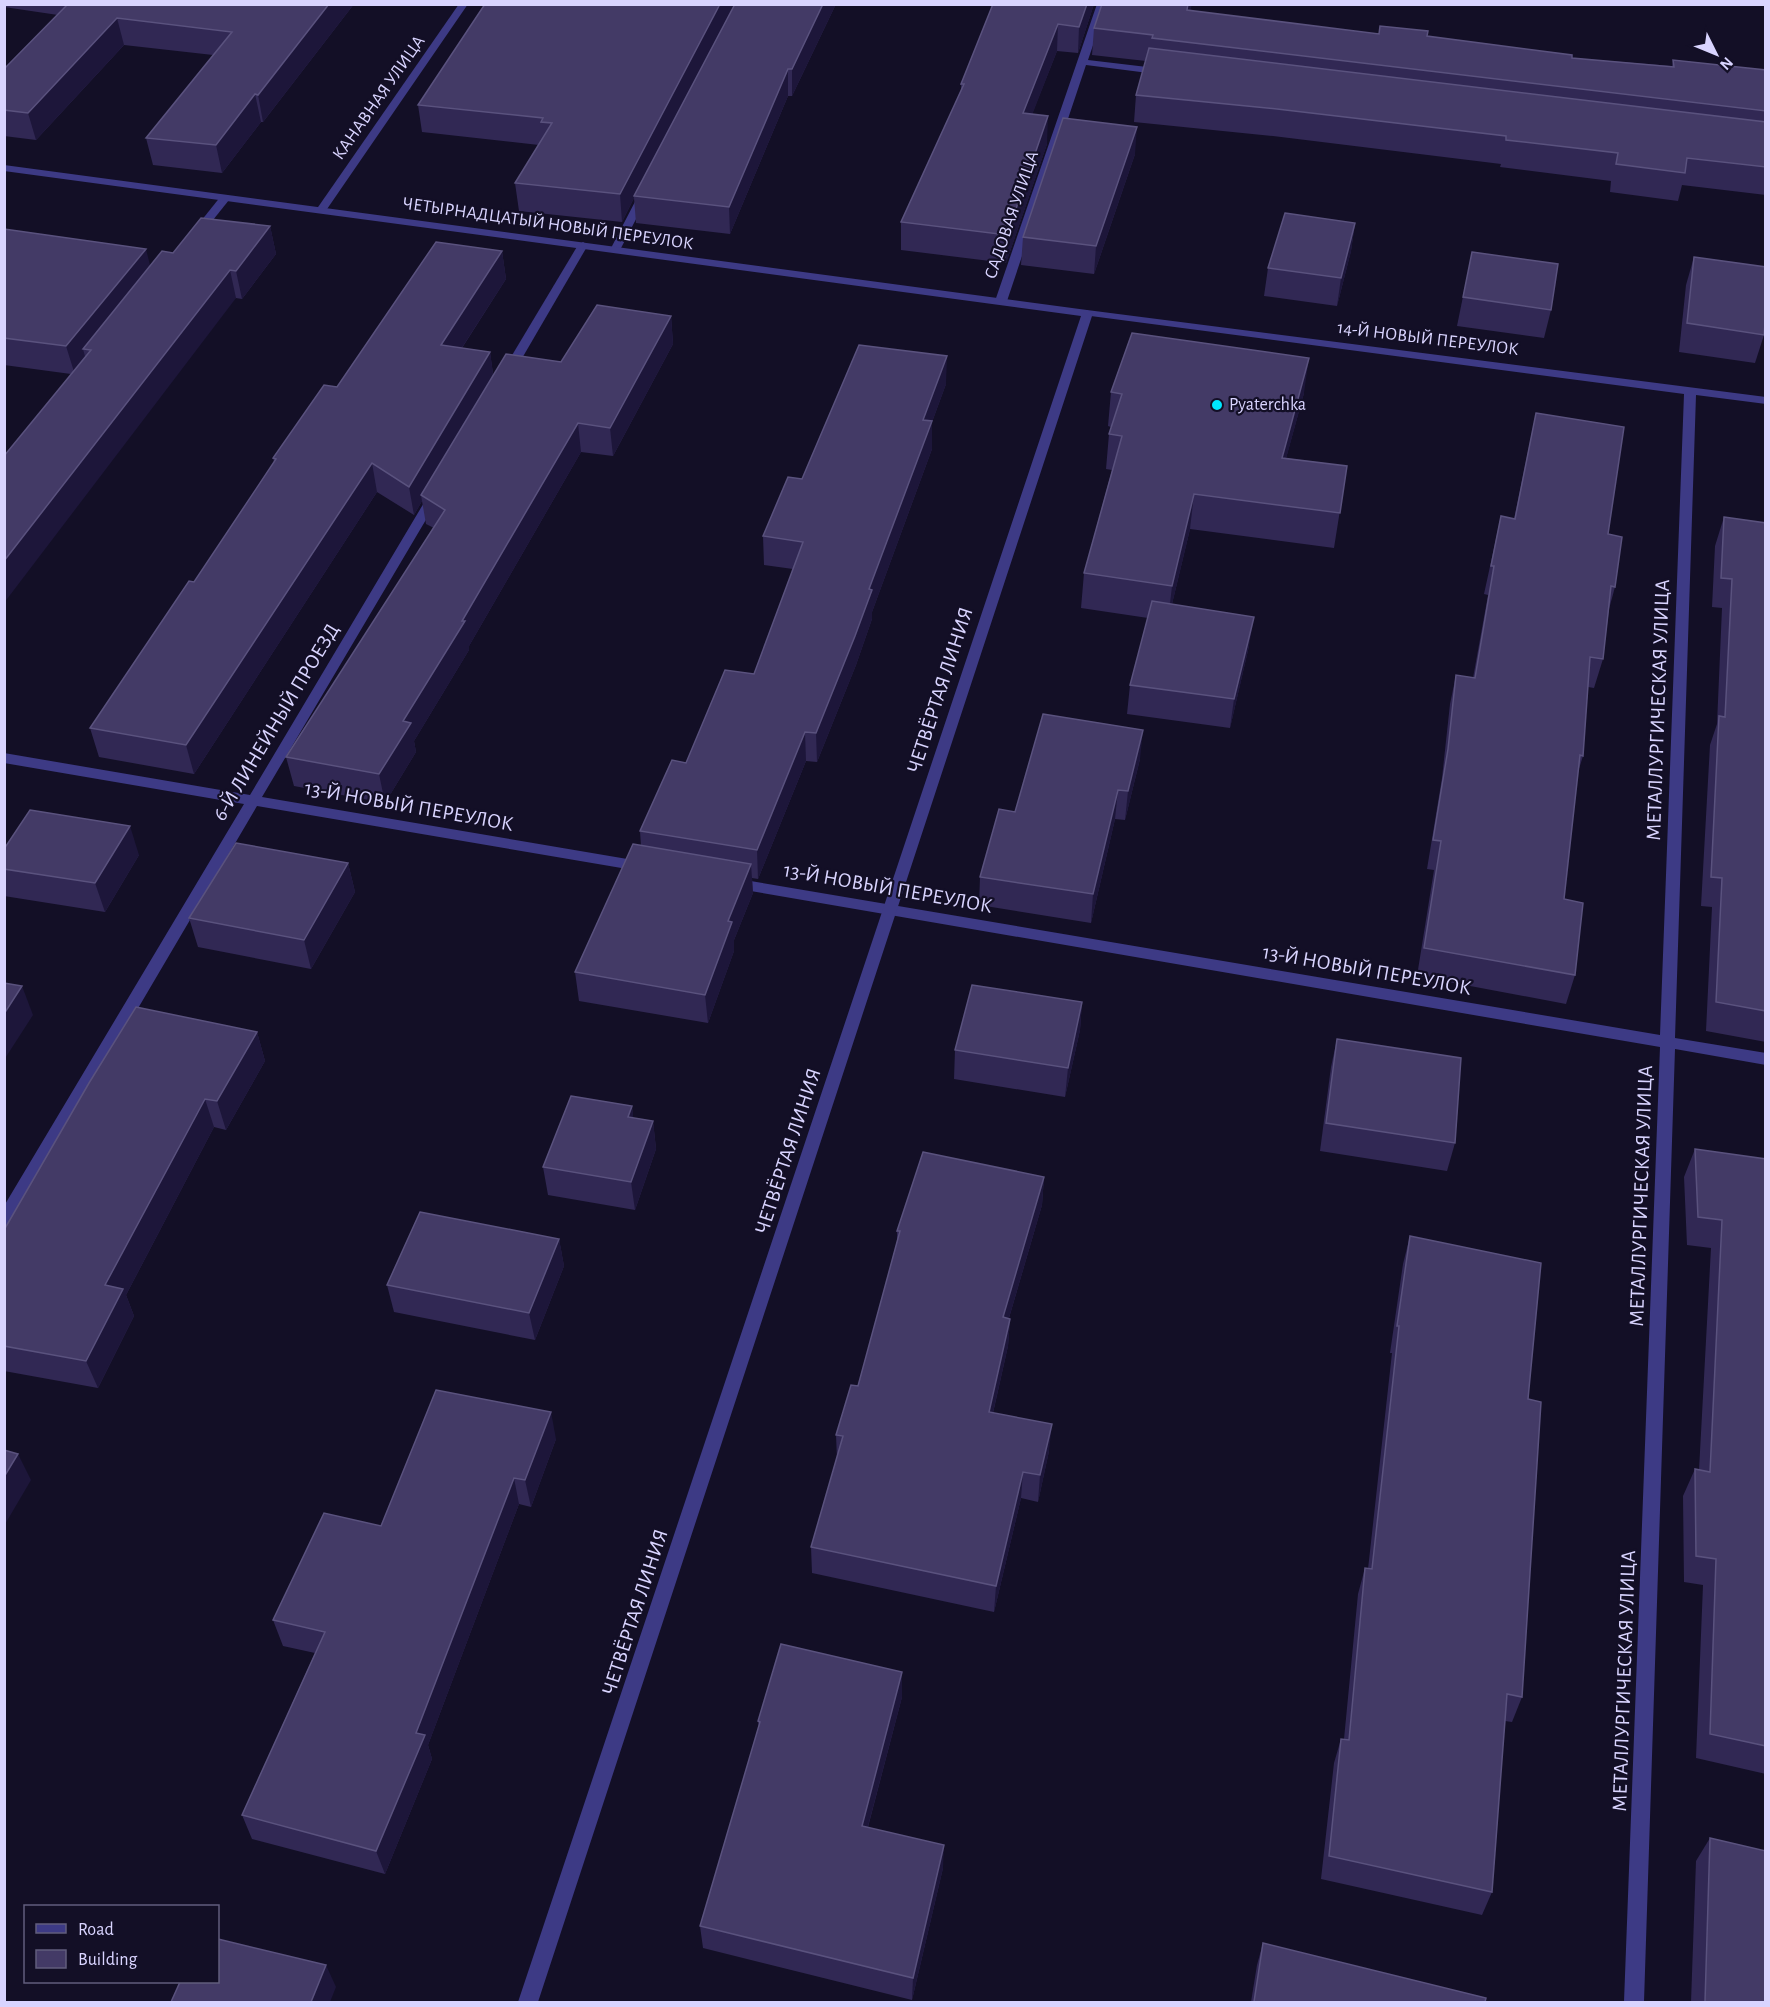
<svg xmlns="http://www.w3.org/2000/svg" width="1770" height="2007" viewBox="0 0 1770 2007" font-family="'Alegreya Sans',sans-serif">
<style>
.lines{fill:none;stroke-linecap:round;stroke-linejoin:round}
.minor{fill:#3d3a85;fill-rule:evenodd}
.tertiary{fill:#3d3a85;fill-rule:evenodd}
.wall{fill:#312854}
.shaded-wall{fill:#1d163a}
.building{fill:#433a66;stroke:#5a527e;stroke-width:1.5}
.poi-dot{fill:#00e5ff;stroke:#130f26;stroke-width:2}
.labels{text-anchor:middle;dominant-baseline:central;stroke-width:4.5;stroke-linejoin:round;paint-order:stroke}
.far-street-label{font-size:18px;fill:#d9d4ff;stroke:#130f26}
.far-poi-label{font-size:18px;fill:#d9d4ff;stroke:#130f26;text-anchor:start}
.street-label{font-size:21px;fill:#d9d4ff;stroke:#130f26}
</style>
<rect width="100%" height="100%" fill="#130f26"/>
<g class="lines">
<g class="minor">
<polygon points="459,4 468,4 325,212 317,212 316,210"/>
<polygon points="1097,4 1107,4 1088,60 1164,69 1169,72 1164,75 1086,65 1007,301 1005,303 997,303 995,301"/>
<polygon points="644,191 649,194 620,250 619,252 611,252 610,250 639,194"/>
<polygon points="225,195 229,196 229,200 201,235 193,235 193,231 221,196"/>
<polygon points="583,242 588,245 514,372 508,375 504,374 502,372 578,245"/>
<polygon points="1087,310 1766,397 1766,404 1696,395 1675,1038 1766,1053 1766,1065 1675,1049 1644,2002 1624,2002 1660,1047 733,888 726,883 733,878 1660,1035 1684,394 1083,315 1083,311"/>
<polygon points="434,492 440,496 262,797 645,862 652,867 645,872 257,806 10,1226 4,1227 4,1206 244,804 4,763 4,753 250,795 428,496"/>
</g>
<polygon class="tertiary" points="4,165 1087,310 1093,313 538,2002 518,2002 1081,316 4,171"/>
</g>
<g class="wall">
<polygon points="4,4 354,4 263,122 261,122 222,173 153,165 146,138 213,55 124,45 36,140 4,136 4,69 58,15 4,7"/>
<polygon points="485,4 836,4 792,96 788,96 730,234 636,223 634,198 622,222 519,211 515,183 539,145 422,132 418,105"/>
<polygon points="993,4 1094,4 1078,53 1057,51 1032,114 1047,144 1006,263 901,250 901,222 961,91 961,84"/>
<polygon points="1191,11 1379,34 1427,36 1572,58 1672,66 1673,60 1766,70 1766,195 1682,185 1678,201 1610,192 1611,181 1500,167 1501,164 1273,136 1134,122 1136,95 1146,61 1092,55 1094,28"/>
<polygon points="1135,154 1094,274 1021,265 1023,237"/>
<polygon points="1355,223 1351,251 1337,306 1264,296 1268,268"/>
<polygon points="270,226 276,254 242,299 236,298 71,374 4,365 4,229 150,266 173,253"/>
<polygon points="502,251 506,279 462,348 490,352 493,374 561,362 671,316 673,344 613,456 581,452 469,646 469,650 414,741 416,752 385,803 294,786 286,757 434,528 426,524 422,501 414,515 377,492 194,774 99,757 90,728 194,582 274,462 273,458 337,387"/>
<polygon points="1472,252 1551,310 1544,338 1457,326"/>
<polygon points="1694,257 1764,335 1755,363 1679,352 1686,285"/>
<polygon points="946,384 932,422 932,449 872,612 872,619 856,665 817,762 806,761 758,879 752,878 753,893 734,940 734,951 708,1023 579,1001 575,972 641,846 640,831 686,763 754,674 793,569 764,565 763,536 802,479"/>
<polygon points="1111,392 1304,393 1286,458 1347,466 1334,548 1190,529 1172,604 1249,646 1230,728 1127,714 1130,685 1148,618 1081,608 1084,573 1112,470 1106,469 1109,434 1111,427 1108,426"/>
<polygon points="1536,413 1608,534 1615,587 1609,609 1603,659 1594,688 1588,687 1583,756 1578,772 1564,899 1575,975 1566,1004 1417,976 1434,870 1427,869 1442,778 1450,704 1456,675 1473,678 1488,595 1484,594 1501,516 1514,519"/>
<polygon points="1724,517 1766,523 1766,1042 1706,1031 1712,907 1701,906 1710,745 1717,724 1722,608 1712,607 1715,546"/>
<polygon points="1140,759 1125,820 1115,819 1091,923 979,905 980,877 1015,812"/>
<polygon points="4,849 139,855 105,912 4,896"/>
<polygon points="348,863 355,892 311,969 198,947 189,918"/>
<polygon points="1082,1002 1080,1030 1065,1097 954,1079 955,1050"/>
<polygon points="257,1032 265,1061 226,1130 214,1127 126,1295 134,1316 98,1388 4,1371 4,1230"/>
<polygon points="1337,1039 1455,1143 1447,1171 1320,1151 1331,1067"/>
<polygon points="632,1106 633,1118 653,1121 656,1149 635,1210 548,1195 543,1167"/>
<polygon points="1695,1149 1766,1159 1766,1774 1696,1758 1703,1585 1684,1582 1683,1496 1695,1469 1699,1470 1711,1248 1687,1245 1684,1177"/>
<polygon points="1044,1177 1042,1205 1009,1318 1010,1319 1008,1346 993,1413 1049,1451 1038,1502 1021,1498 994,1612 812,1573 811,1547 837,1459 836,1435 858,1386 897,1241 897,1231"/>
<polygon points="1410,1236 1528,1399 1522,1697 1512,1722 1505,1721 1492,1892 1482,1915 1321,1879 1334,1763 1341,1739 1344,1739 1358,1594 1365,1568 1368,1569 1392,1353 1390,1353 1403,1264"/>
<polygon points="559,1239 564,1266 535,1340 394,1312 387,1285"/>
<polygon points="556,1439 531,1507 519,1504 428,1745 432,1759 385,1874 252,1839 242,1815 315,1653 283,1646 273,1620 381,1526"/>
<polygon points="902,1672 902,1697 868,1827 943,1868 912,2000 703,1948 700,1926 759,1728 758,1721"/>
<polygon points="1710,1838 1766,2002 1691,2002 1696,1861"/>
<polygon points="1263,1943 1485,2002 1251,2002 1257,1965"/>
</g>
<g class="shaded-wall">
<polygon points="329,4 354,4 263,122 258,95"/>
<polygon points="720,4 735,4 634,196 634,198 622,222 620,194"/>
<polygon points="823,4 836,4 792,96 792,69"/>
<polygon points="1087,4 1094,4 1078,53 1079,27"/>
<polygon points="1188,4 1192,4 1184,37 1187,10"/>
<polygon points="117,18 124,45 36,140 28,113"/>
<polygon points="1058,24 1057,51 1022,141 1023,113"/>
<polygon points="788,69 788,96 730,234 729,207"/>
<polygon points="255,94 261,122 222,173 216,145"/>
<polygon points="1048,116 1047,144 1006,263 1007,235"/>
<polygon points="1137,127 1135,154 1094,274 1096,246"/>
<polygon points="1355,223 1351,251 1337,306 1341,278"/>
<polygon points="270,226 276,254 242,299 236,271"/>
<polygon points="146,249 153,277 91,350 83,349 86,360 75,375 66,346"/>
<polygon points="502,251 506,279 445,374 441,345"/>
<polygon points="230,270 236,298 4,603 4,561"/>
<polygon points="671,316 673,344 613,456 610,428"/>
<polygon points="490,352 494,381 421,495 422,501 414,515 409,487"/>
<polygon points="947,356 946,384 932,422 932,449 872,612 872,619 856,665 817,762 816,733 869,589 923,420"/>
<polygon points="1309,358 1304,393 1277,492 1282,458"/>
<polygon points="578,423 581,452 469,646 469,650 414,741 416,752 385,803 379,774 403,721"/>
<polygon points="372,463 377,492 194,774 186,745"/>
<polygon points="1194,494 1190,529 1168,621 1172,586"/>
<polygon points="1254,617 1249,646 1230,728 1234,699"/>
<polygon points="1143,730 1140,759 1125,820 1128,791"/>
<polygon points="805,732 806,761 758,879 757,850"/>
<polygon points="1118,790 1115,819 1091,923 1093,894"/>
<polygon points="130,826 139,855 105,912 95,883"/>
<polygon points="348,863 355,892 311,969 304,940"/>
<polygon points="751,864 753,893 734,940 734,951 708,1023 705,995 728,921"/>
<polygon points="22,986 33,1015 4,1060 4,1014"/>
<polygon points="1082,1002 1080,1030 1065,1097 1068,1068"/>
<polygon points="257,1032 265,1061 226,1130 217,1101"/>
<polygon points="205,1099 214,1127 126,1295 134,1316 98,1388 86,1361 105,1285"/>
<polygon points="632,1106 635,1134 628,1117"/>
<polygon points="653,1121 656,1149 635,1210 631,1182"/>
<polygon points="1044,1177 1042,1205 1001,1345 1003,1317"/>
<polygon points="559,1239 564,1266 535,1340 529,1313"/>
<polygon points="1010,1319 1008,1346 987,1439 989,1412"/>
<polygon points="551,1412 556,1439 531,1507 525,1480"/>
<polygon points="1052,1424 1049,1451 1038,1502 1040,1475"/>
<polygon points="18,1454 31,1480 4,1526 4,1477"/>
<polygon points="1023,1472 1021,1498 994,1612 996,1586"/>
<polygon points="514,1478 519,1504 428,1745 432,1759 385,1874 376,1851 416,1733"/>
<polygon points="902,1672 902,1697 862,1849 862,1826"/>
<polygon points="944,1845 943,1868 912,2000 913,1978"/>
<polygon points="326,1965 336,1987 330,2002 311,2002"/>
</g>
<g class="building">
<polygon points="68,4 329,4 258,95 255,94 216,145 146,138 232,32 117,18 28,113 4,110 4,69"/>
<polygon points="485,4 720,4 620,194 515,183 552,123 541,122 543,118 418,105"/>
<polygon points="735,4 823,4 792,69 788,69 729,207 634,196"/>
<polygon points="993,4 1087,4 1079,27 1058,24 1023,113 1048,116 1007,235 901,222 964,84 961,84"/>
<polygon points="1102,4 1188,4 1187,10 1379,34 1380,26 1428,31 1427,36 1572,55 1572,58 1674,67 1673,60 1766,70 1766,111 1152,38 1153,35 1094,28"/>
<polygon points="1149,48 1766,122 1766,167 1687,158 1685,173 1616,164 1618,153 1506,140 1506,136 1277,109 1136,95"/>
<polygon points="1063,118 1137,127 1096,246 1023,237"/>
<polygon points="1285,213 1355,223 1341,278 1268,268"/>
<polygon points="201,218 270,226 236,271 230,270 4,561 4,456 91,350 83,349 162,251 173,253"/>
<polygon points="4,229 146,249 66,346 4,338"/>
<polygon points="436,242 502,251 441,345 490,352 409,487 372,463 186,745 90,728 189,581 194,582 276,459 273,458 324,385 337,387"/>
<polygon points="1472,252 1558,264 1551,310 1463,297"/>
<polygon points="1694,257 1766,267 1766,313 1764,335 1687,323"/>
<polygon points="597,305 671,316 610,428 578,423 462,621 465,621 403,721 411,723 379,774 286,757 445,510 421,495 506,354 561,362"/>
<polygon points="1132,333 1309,358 1282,458 1347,466 1340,513 1194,494 1172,586 1084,573 1122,436 1109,434 1122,394 1111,392"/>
<polygon points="859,345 947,356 923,420 932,421 869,589 872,590 855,636 816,733 805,732 757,850 640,831 672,760 686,763 725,670 754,674 803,542 763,536 788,477 802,479"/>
<polygon points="1536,413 1624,427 1608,534 1622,537 1615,587 1611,586 1603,659 1590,657 1583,756 1580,755 1564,899 1583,903 1575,975 1424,948 1441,841 1433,840 1448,749 1456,675 1475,678 1494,566 1491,566 1501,516 1515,519"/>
<polygon points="1724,517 1766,523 1766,1011 1716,1002 1722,878 1711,877 1719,716 1725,717 1732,579 1721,578"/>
<polygon points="1152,601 1254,617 1234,699 1130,685"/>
<polygon points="1043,714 1143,730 1128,791 1118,790 1093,894 980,877 999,809 1015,812"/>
<polygon points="30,810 130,826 95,883 4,869 4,849"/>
<polygon points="236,843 348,863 304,940 189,918"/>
<polygon points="633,844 751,864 728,921 732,922 705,995 575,972"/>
<polygon points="4,983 22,986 4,1014"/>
<polygon points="972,985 1082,1002 1068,1068 955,1050"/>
<polygon points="136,1007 257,1032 217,1101 205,1099 105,1285 123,1289 86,1361 4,1346 4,1230 89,1083"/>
<polygon points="1337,1039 1461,1058 1455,1143 1326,1123"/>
<polygon points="571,1096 632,1106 628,1117 653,1121 631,1182 543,1167"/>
<polygon points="1695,1149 1766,1159 1766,1746 1710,1734 1716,1559 1696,1556 1695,1469 1710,1472 1722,1220 1698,1217"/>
<polygon points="923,1152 1044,1177 1003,1317 1010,1319 989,1412 1052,1424 1040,1475 1023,1472 996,1586 811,1547 843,1436 836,1435 851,1385 858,1386 900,1231 897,1231"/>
<polygon points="420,1212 559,1239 529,1313 387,1285"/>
<polygon points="1410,1236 1541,1263 1528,1399 1541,1402 1522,1697 1507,1694 1492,1892 1329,1856 1341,1739 1349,1740 1365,1568 1372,1569 1399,1326 1397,1326"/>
<polygon points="436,1390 551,1412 525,1480 514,1478 416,1733 425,1735 376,1851 242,1815 325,1632 273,1620 324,1513 381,1526"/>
<polygon points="4,1450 18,1454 4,1477"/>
<polygon points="781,1644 902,1672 862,1826 944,1845 913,1978 700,1926 760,1722 758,1721"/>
<polygon points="1710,1838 1766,1851 1766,2002 1705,2002"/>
<polygon points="218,1939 326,1965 311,2002 171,2002 180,1982 218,1982"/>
<polygon points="1263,1943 1486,1998 1485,2002 1254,2002"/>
</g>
<circle class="poi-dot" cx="1217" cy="405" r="6"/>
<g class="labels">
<g class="far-street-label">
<text transform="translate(379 98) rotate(-55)">КАНАВНАЯ УЛИЦА</text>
<text transform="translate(1012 215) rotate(-71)">САДОВАЯ УЛИЦА</text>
<text transform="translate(548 224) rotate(8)">ЧЕТЫРНАДЦАТЫЙ НОВЫЙ ПЕРЕУЛОК</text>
<text transform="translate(1428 339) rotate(7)">14-Й НОВЫЙ ПЕРЕУЛОК</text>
</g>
<g class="far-poi-label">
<text x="1229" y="405">Pyaterchka</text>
</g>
<g class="street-label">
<text transform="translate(940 690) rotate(-72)">ЧЕТВЁРТАЯ ЛИНИЯ</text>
<text transform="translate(1658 710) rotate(-88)">МЕТАЛЛУРГИЧЕСКАЯ УЛИЦА</text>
<text transform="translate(276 722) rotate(-59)">6-Й ЛИНЕЙНЫЙ ПРОЕЗД</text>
<text transform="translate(409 806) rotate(10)">13-Й НОВЫЙ ПЕРЕУЛОК</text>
<text transform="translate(888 888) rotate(10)">13-Й НОВЫЙ ПЕРЕУЛОК</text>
<text transform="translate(1367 970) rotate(10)">13-Й НОВЫЙ ПЕРЕУЛОК</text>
<text transform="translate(788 1151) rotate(-72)">ЧЕТВЁРТАЯ ЛИНИЯ</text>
<text transform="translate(1641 1196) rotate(-88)">МЕТАЛЛУРГИЧЕСКАЯ УЛИЦА</text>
<text transform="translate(635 1612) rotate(-72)">ЧЕТВЁРТАЯ ЛИНИЯ</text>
<text transform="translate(1624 1681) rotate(-88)">МЕТАЛЛУРГИЧЕСКАЯ УЛИЦА</text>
</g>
</g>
<rect width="1770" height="2007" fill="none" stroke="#d9d4ff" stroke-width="12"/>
<rect x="24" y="1905" width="195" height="78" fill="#130f26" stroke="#625e7d" stroke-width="1.5"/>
<rect x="36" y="1924" width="30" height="9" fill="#3d3a85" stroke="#625e7d" stroke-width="1.5"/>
<text x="78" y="1935" font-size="18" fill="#d9d4ff">Road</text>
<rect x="36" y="1950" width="30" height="18" fill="#433a66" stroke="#625e7d" stroke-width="1.5"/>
<text x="78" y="1965" font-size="18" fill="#d9d4ff">Building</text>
<g transform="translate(1716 54) rotate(133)" stroke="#130f26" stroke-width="4.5" paint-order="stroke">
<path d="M0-4.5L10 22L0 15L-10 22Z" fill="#d9d4ff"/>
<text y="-9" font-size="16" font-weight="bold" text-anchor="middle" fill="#d9d4ff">N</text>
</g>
</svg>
